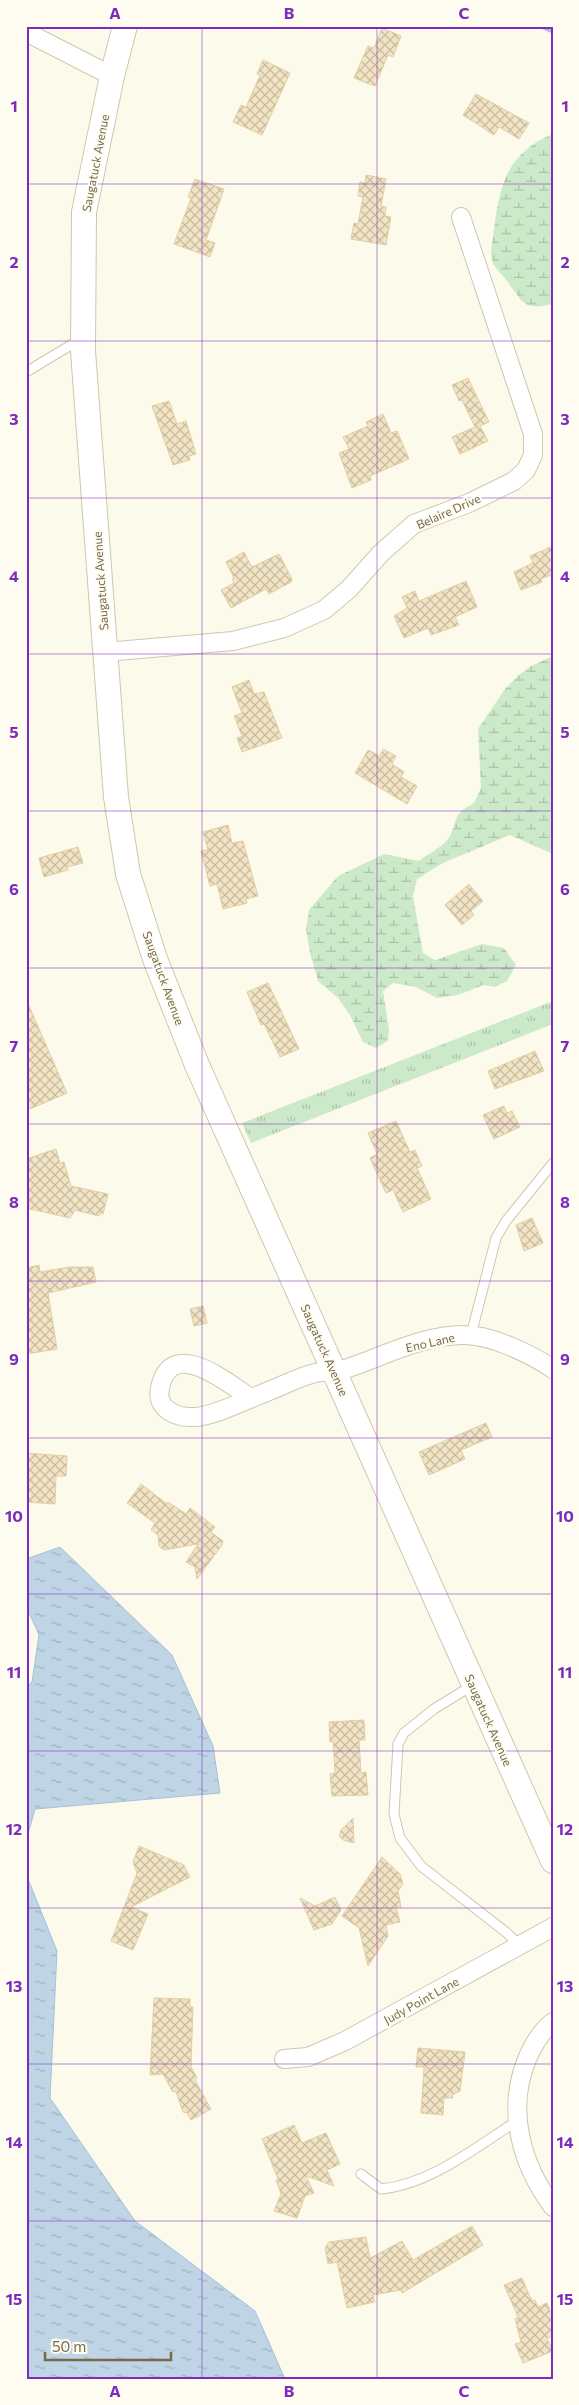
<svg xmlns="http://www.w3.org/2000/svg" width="579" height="2405" viewBox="0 0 579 2405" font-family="Commissioner,sans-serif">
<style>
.grass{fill:url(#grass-tufts)}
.wetland{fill:url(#wetland-marsh)}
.water{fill:url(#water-ripples);stroke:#a5c1d8}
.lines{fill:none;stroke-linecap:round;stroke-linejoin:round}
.stream{stroke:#a5c1d8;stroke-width:5}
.building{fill:url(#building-cross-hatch);stroke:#e3cfa4}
.lane-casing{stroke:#cfc7b0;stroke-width:11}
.street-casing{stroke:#cfc7b0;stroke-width:20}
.secondary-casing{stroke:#cfc6ac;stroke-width:26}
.lane{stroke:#fff;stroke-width:9}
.street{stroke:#fff;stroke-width:18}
.secondary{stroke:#fff;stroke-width:24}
.grid{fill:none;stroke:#7b2cbf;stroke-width:1;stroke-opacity:0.55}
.labels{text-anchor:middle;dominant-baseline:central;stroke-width:4.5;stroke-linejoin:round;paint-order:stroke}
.street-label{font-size:12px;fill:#77694e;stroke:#fffdf2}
.neatline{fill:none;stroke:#7b2cbf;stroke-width:2}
.grid-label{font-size:16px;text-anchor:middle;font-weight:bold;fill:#7b2cbf}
</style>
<defs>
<pattern id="grass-tufts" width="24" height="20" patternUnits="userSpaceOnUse" patternTransform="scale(1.25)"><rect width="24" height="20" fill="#cceac9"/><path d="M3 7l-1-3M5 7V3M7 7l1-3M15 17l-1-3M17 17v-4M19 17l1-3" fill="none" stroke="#aac2a5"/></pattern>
<pattern id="wetland-marsh" width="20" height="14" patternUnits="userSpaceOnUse" patternTransform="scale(1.25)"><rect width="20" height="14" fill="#cceac9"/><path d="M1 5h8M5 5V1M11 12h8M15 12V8" fill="none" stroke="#aac2a5"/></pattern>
<pattern id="water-ripples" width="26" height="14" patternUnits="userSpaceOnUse" patternTransform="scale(1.25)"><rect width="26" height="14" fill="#bfd5e6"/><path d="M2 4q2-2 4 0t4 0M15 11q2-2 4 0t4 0" fill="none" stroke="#a0b1bd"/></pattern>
<pattern id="building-cross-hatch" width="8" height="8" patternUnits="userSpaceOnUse" patternTransform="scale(1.25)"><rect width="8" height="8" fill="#f1e3c3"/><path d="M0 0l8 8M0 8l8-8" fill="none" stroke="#c8bca1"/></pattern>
</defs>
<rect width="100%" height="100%" fill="#fcfbeb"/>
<polygon class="grass" points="553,1001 553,1024 251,1143 242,1123"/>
<g class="wetland">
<path d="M 553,134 L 553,304 C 524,311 523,303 508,282 C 504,276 496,270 493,263 C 489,254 493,239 494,229 C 500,184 507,153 553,134 Z"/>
<path d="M 553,656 L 553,854 L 510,835 L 443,863 L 417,879 L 413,896 L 423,953 L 435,960 L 482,944 L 504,948 L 516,965 L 507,981 L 495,987 L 483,985 L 458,995 L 437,998 L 416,987 L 393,983 L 383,991 L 389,1029 L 388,1041 L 376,1048 L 363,1042 L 350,1015 L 338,998 L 318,981 L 310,953 L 306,929 L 309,910 L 338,876 L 384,854 L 419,861 C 427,854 445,846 450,836 C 459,817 452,815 474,803 L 481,788 L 478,729 L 505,689 L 519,675 L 531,666 Z"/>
</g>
<g class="water">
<polygon points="60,1547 172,1655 213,1746 220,1793 35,1809 26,1841 26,1687 32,1682 39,1635 26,1606 26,1559"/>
<polygon points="26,1874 57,1951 50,2098 135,2221 255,2311 285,2379 26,2379"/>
</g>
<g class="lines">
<polyline class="stream" points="541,26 553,31"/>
</g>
<g class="building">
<polygon points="382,28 401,36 393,57 388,55 375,86 354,78 368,46 374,48"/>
<polygon points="263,60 290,73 262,135 233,122 241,105 246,107 260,75 257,74"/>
<polygon points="476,94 529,123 519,139 499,127 494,135 463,115"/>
<polygon points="366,175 386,179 381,206 386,207 385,216 391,217 386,245 351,239 354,223 358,224 363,197 358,196 360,182 365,183"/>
<polygon points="195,179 224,189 206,240 215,243 210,257 174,244 191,198 188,197"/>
<polygon points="468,378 489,422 480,426 488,441 460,454 452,437 475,427 462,400 459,401 452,385"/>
<polygon points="169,401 177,424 186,421 196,454 189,456 190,460 173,465 152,406"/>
<polygon points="383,414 391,433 397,431 409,459 370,476 371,480 352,488 339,453 349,449 343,437 368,426 366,422"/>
<polygon points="553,546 553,574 541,579 542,582 521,590 514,572 533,563 530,556"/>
<polygon points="244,552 252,567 279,554 292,579 291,582 269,594 266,589 231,608 221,590 234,583 232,579 234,578 226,562"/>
<polygon points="466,581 477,607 455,617 459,625 431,635 428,628 404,638 394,616 407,608 402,597 415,591 419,601"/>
<polygon points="249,680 254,694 264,692 282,738 242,752 237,738 242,736 234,716 242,713 232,687"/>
<polygon points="383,749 396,756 392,764 404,772 401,777 417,786 407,804 355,773 368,750 380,756"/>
<polygon points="228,825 232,843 243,841 258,896 246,899 247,903 223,909 217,884 210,886 201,851 208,850 203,832"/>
<polygon points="78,847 83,863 67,867 68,870 44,877 39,858"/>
<polygon points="469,884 483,901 471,911 474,915 462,925 445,905"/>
<polygon points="268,983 299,1049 280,1057 264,1024 261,1025 247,992"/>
<polygon points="26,999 67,1093 30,1109 26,1100"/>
<polygon points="535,1051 544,1071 495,1089 488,1071"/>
<polygon points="504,1106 507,1113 512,1111 520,1127 494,1139 483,1115"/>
<polygon points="396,1121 410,1152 415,1150 418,1157 422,1166 417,1168 431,1199 403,1212 393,1190 386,1193 374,1167 370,1158 377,1154 368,1133"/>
<polygon points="56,1149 60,1163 64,1162 71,1186 108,1194 103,1214 100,1214 99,1216 75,1210 70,1218 26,1208 26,1159"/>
<polygon points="532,1218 543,1243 524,1251 516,1225"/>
<polygon points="39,1265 40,1272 69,1267 93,1267 96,1282 48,1293 57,1349 26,1354 26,1268"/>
<polygon points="203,1306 207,1323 194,1326 190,1309"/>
<polygon points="486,1423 492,1437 461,1450 465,1459 429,1475 419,1452"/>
<polygon points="26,1453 67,1456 66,1476 56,1476 55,1504 26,1502"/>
<polygon points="141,1484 167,1504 168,1502 186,1514 190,1508 215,1527 211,1532 223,1541 222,1545 197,1579 195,1567 186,1562 198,1544 164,1550 159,1546 158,1535 151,1530 155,1523 127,1503"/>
<polygon points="364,1720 365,1740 359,1740 361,1773 366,1772 368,1795 332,1796 330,1774 335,1773 333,1741 330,1742 329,1722"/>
<polygon points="353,1818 354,1843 343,1840 339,1836 341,1830"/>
<polygon points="139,1846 184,1865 190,1877 131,1907 148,1914 133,1950 111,1941 137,1873 133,1862"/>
<polygon points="382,1857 400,1874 403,1884 398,1891 401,1907 396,1907 400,1922 386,1925 388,1936 368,1966 359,1928 342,1916"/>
<polygon points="335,1897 341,1910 332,1924 314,1930 300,1898 315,1906"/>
<polygon points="154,1998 190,1999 190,2007 193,2007 191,2067 197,2078 195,2080 211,2109 191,2120 187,2113 183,2112 176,2092 172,2091 163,2074 150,2075"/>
<polygon points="418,2048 465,2052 460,2091 452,2095 453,2098 444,2098 443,2115 421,2113 424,2067 416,2067"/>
<polygon points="294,2125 302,2143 326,2133 340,2164 327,2170 334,2186 306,2176 314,2193 305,2196 297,2218 274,2211 281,2194 276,2180 278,2179 262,2139"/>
<polygon points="472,2226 483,2245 402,2293 401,2290 373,2295 375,2302 347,2308 337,2262 328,2264 325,2248 329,2242 366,2237 370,2258 402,2241 413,2260"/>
<polygon points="522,2278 532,2301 535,2300 538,2307 547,2303 553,2318 553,2336 547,2338 553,2351 523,2363 515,2344 521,2342 515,2319 518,2317 504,2285"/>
</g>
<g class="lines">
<defs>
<g id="lane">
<polyline points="26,372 81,339"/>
<polyline points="471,1335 496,1238 506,1221 553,1163"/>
<polyline points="473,1685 434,1709 404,1733 398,1744 394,1814 400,1838 421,1866 507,1933 519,1945"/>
<path d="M 361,2174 L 381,2189 C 431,2184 476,2147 517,2121"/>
</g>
<g id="street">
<polyline points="26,32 112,76"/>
<polyline points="105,652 233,641 284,628 324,610 349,589 381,553 414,524 469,503 514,481 526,470 533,455 533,434 461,217"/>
<path d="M 251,1398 C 227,1383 171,1335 160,1388 C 155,1409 177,1418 194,1417 C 213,1417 250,1398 269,1391 C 284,1385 299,1377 315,1373 C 325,1371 335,1372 345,1369 C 382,1357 425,1334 465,1335 C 491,1335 531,1354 553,1369"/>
<path d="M 553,2022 C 541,2031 533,2045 527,2059 C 506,2110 521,2164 553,2207"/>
<polyline points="284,2059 308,2057 345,2041 553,1927"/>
</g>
<polyline id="secondary" points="125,26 112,76 84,212 83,351 116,797 128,874 155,959 197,1065 553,1861"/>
</defs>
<use href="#lane" class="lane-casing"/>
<use href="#street" class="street-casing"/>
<use href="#secondary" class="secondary-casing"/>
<use href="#lane" class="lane"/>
<use href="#street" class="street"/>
<use href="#secondary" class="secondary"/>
</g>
<path class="grid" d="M 202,26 L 202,2379M 377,26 L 377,2379M 26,184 L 553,184M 26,341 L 553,341M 26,498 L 553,498M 26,654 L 553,654M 26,811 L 553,811M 26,968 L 553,968M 26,1124 L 553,1124M 26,1281 L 553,1281M 26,1438 L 553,1438M 26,1594 L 553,1594M 26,1751 L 553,1751M 26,1908 L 553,1908M 26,2064 L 553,2064M 26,2221 L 553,2221"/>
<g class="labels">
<g class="street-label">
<text transform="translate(95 163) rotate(-79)">Saugatuck Avenue</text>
<text transform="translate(448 511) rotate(-24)">Belaire Drive</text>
<text transform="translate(100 581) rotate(-94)">Saugatuck Avenue</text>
<text transform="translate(164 978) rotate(70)">Saugatuck Avenue</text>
<text transform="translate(430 1342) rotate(-13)">Eno Lane</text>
<text transform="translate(325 1350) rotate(66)">Saugatuck Avenue</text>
<text transform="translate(489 1720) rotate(66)">Saugatuck Avenue</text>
<text transform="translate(421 2000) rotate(-29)">Judy Point Lane</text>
</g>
</g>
<rect width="579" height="2405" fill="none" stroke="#fffdf2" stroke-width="55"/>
<path d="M45 2352v8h126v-8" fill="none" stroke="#77694e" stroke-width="2.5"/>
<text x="52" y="2352" font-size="15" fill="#77694e" stroke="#fffdf2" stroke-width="4" paint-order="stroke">50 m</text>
<rect x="28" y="28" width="524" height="2350" class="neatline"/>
<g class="grid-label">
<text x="115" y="19">A</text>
<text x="289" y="19">B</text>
<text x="464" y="19">C</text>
<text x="14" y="112">1</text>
<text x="565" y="112">1</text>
<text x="14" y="268">2</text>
<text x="565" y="268">2</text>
<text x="14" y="425">3</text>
<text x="565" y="425">3</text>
<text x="14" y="582">4</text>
<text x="565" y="582">4</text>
<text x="14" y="738">5</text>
<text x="565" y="738">5</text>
<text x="14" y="895">6</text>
<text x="565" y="895">6</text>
<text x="14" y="1052">7</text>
<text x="565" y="1052">7</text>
<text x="14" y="1208">8</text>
<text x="565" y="1208">8</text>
<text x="14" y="1365">9</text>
<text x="565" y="1365">9</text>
<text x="14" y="1522">10</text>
<text x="565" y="1522">10</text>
<text x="14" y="1678">11</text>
<text x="565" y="1678">11</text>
<text x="14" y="1835">12</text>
<text x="565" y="1835">12</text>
<text x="14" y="1992">13</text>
<text x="565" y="1992">13</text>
<text x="14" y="2148">14</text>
<text x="565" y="2148">14</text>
<text x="14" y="2305">15</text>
<text x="565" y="2305">15</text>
<text x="115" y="2397">A</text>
<text x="289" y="2397">B</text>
<text x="464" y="2397">C</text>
</g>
</svg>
